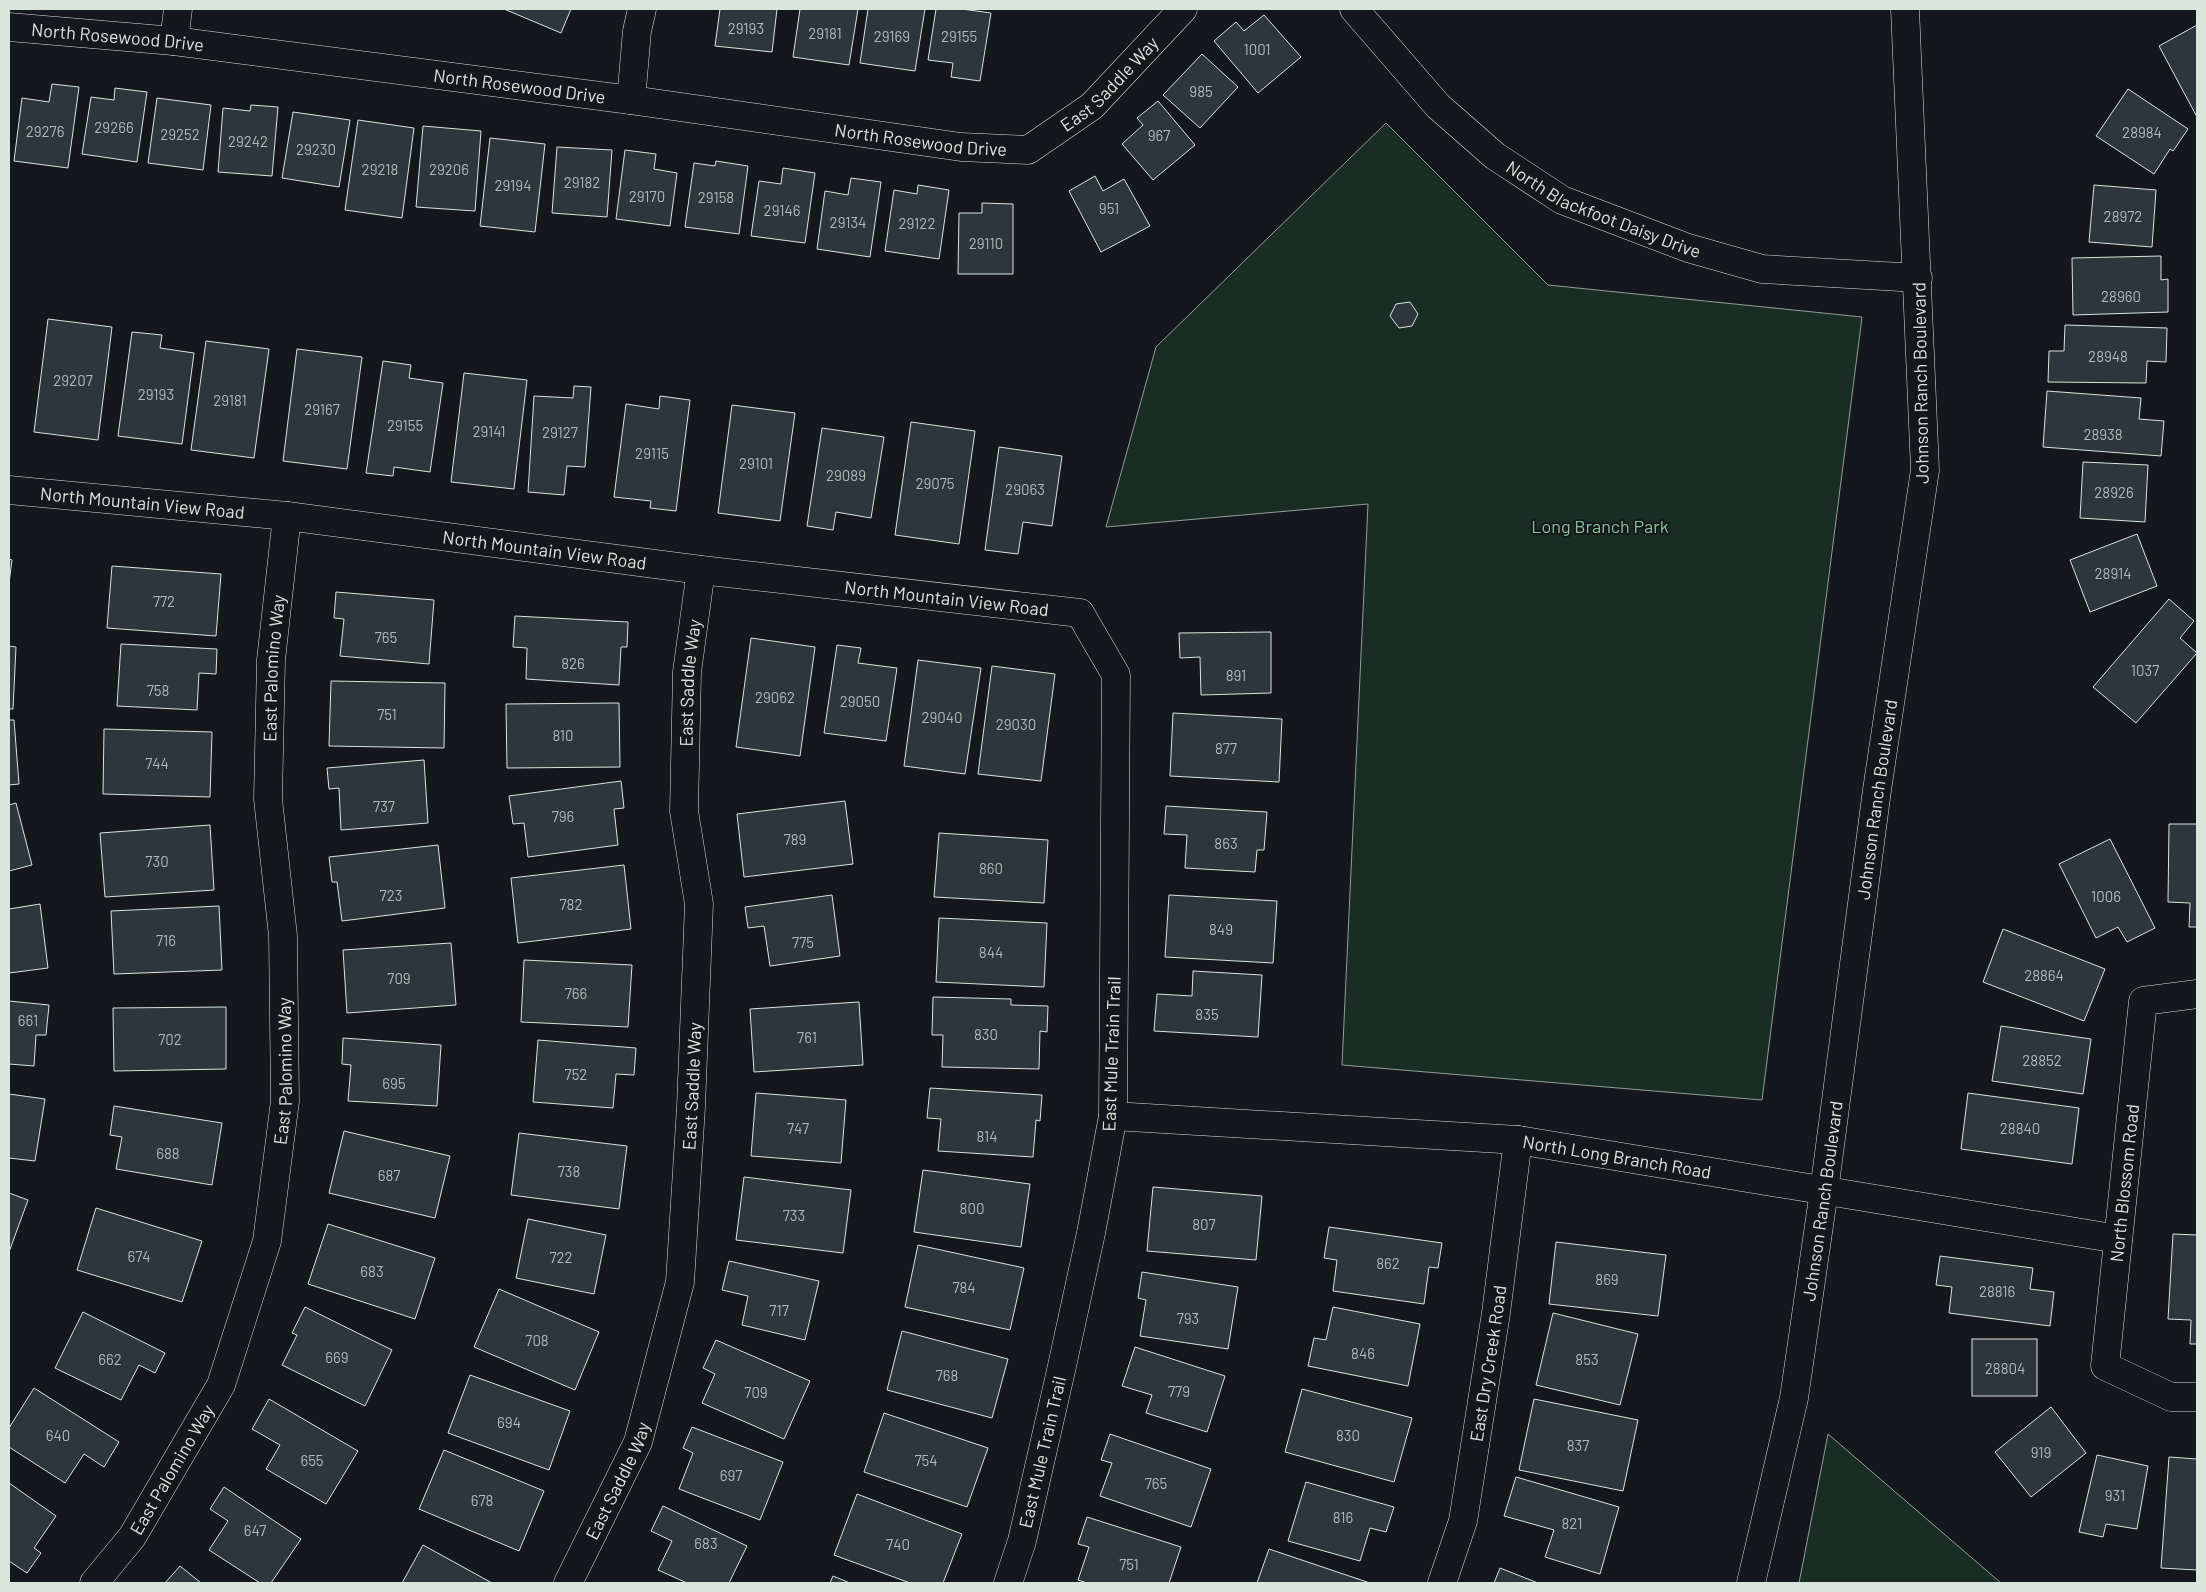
<svg xmlns="http://www.w3.org/2000/svg" width="2206" height="1592" viewBox="0 0 2206 1592" font-family="Barlow,sans-serif">
<style>
.green{fill:#1a2d24;stroke:#939e99}
.building{fill:#2c363c;stroke:#d8e6dc}
.lines{fill:none;stroke-linecap:round;stroke-linejoin:round}
.minor-casing{stroke:#d8e6dc;stroke-width:29}
.tertiary-casing{stroke:#d8e6dc;stroke-width:29}
.minor{stroke:#14181c;stroke-width:28}
.tertiary{stroke:#14181c;stroke-width:28}
.labels{text-anchor:middle;dominant-baseline:central;stroke-width:4;stroke-linejoin:round;paint-order:stroke}
.number-label{font-size:15px;fill:#adbab4}
.street-label{font-size:18px;fill:#d8e6dc;stroke:#14181c}
.park-label{font-size:18px;fill:#8ac095;stroke:#14181c}
</style>
<rect width="100%" height="100%" fill="#14181c"/>
<g class="green">
<polygon points="1386,123 1548,285 1862,317 1762,1100 1342,1065 1368,504 1106,527 1156,347"/>
<polygon points="1828,1434 2001,1583 1799,1583"/>
</g>
<g class="building">
<polygon points="504,9 571,9 561,33"/>
<polygon points="720,9 777,9 772,52 715,46"/>
<polygon points="800,9 858,9 849,65 793,57"/>
<polygon points="868,9 925,9 915,71 860,63"/>
<polygon points="936,9 962,9 991,13 980,81 951,77 953,63 928,60"/>
<polygon points="1264,15 1301,57 1258,93 1214,41 1236,22 1244,31"/>
<polygon points="2197,25 2197,117 2159,46"/>
<polygon points="1202,54 1238,87 1200,128 1163,95"/>
<polygon points="52,84 79,87 68,168 14,161 22,98 49,102"/>
<polygon points="115,88 147,92 137,162 82,154 91,97 114,100"/>
<polygon points="2128,89 2188,129 2173,151 2170,149 2154,174 2096,136"/>
<polygon points="157,98 211,105 203,170 148,163"/>
<polygon points="1158,101 1195,145 1153,180 1122,144 1143,125 1137,118"/>
<polygon points="251,105 278,107 272,176 218,172 223,108 250,111"/>
<polygon points="293,112 350,120 339,187 282,178"/>
<polygon points="358,120 414,128 402,218 345,210"/>
<polygon points="423,126 481,131 475,211 416,207"/>
<polygon points="490,138 545,144 535,232 480,226"/>
<polygon points="557,147 612,150 607,217 552,213"/>
<polygon points="625,150 656,154 654,169 677,173 670,226 616,219"/>
<polygon points="716,161 748,166 739,234 685,227 694,163 715,166"/>
<polygon points="783,168 815,173 805,243 751,236 759,181 781,184"/>
<polygon points="1095,176 1103,191 1124,179 1150,226 1101,252 1069,191"/>
<polygon points="851,178 881,182 870,257 817,249 825,191 848,195"/>
<polygon points="918,185 949,190 939,259 885,251 894,190 917,194"/>
<polygon points="2094,185 2156,190 2152,247 2089,242"/>
<polygon points="982,203 1013,204 1013,274 958,274 959,213 982,213"/>
<polygon points="2161,256 2161,280 2168,279 2168,312 2073,315 2072,258"/>
<polygon points="1410,302 1418,314 1412,326 1399,328 1390,316 1396,304"/>
<polygon points="48,319 112,327 98,440 34,432"/>
<polygon points="2065,325 2167,328 2166,362 2147,361 2146,383 2048,382 2049,351 2064,351"/>
<polygon points="132,332 162,335 160,348 194,353 182,444 118,436"/>
<polygon points="206,341 269,349 254,458 191,450"/>
<polygon points="297,349 362,357 347,469 283,461"/>
<polygon points="383,361 411,365 409,378 443,383 430,472 394,467 393,476 366,473"/>
<polygon points="464,373 527,380 514,489 451,482"/>
<polygon points="574,386 591,387 585,467 567,466 564,495 528,492 534,396 573,398"/>
<polygon points="2047,391 2141,398 2139,419 2164,421 2161,456 2043,447"/>
<polygon points="660,396 690,400 676,511 650,508 651,501 614,497 626,404 659,409"/>
<polygon points="732,405 795,413 780,521 718,513"/>
<polygon points="911,422 975,431 959,544 895,535"/>
<polygon points="822,428 884,437 871,518 836,512 833,530 807,526"/>
<polygon points="999,447 1062,456 1052,526 1023,522 1018,554 985,550"/>
<polygon points="2083,462 2148,465 2145,522 2080,518"/>
<polygon points="2137,534 2157,586 2090,612 2070,560"/>
<polygon points="9,559 12,560 9,583"/>
<polygon points="112,566 221,574 216,636 107,628"/>
<polygon points="336,592 434,600 429,664 340,656 344,619 334,618"/>
<polygon points="2169,599 2194,621 2180,638 2197,653 2136,723 2093,687"/>
<polygon points="515,616 628,622 627,647 621,647 619,685 526,679 527,648 513,647"/>
<polygon points="1271,632 1271,693 1201,695 1200,657 1180,658 1179,633"/>
<polygon points="751,638 815,647 800,756 736,747"/>
<polygon points="121,644 217,649 216,674 199,673 197,710 117,706"/>
<polygon points="837,645 861,648 858,663 897,668 886,741 824,733"/>
<polygon points="9,646 16,647 13,709 9,709"/>
<polygon points="918,660 981,668 965,774 904,766"/>
<polygon points="992,666 1055,674 1041,781 978,774"/>
<polygon points="331,681 445,683 444,748 329,746"/>
<polygon points="619,703 620,767 507,768 506,704"/>
<polygon points="1173,713 1282,719 1279,782 1170,776"/>
<polygon points="9,720 14,720 19,784 9,785"/>
<polygon points="104,729 212,732 210,797 103,794"/>
<polygon points="424,760 428,823 341,830 339,788 329,789 327,768"/>
<polygon points="621,781 624,808 614,809 618,845 528,857 524,823 513,824 509,796"/>
<polygon points="845,801 853,864 744,877 737,814"/>
<polygon points="16,803 32,865 9,871 9,805"/>
<polygon points="1166,806 1267,812 1264,850 1257,850 1255,872 1185,868 1187,835 1164,834"/>
<polygon points="2169,824 2197,824 2197,927 2189,927 2190,903 2168,902"/>
<polygon points="210,825 214,890 105,897 100,833"/>
<polygon points="939,833 1048,840 1044,903 934,897"/>
<polygon points="2110,839 2155,928 2127,942 2118,927 2096,938 2059,864"/>
<polygon points="438,845 445,908 342,921 337,882 332,882 329,857"/>
<polygon points="624,865 631,929 518,943 511,878"/>
<polygon points="832,895 840,956 770,966 764,926 748,928 745,907"/>
<polygon points="1169,895 1277,901 1273,963 1165,957"/>
<polygon points="40,904 48,968 9,973 9,909"/>
<polygon points="219,906 222,970 114,974 111,911"/>
<polygon points="939,918 1047,923 1044,987 936,982"/>
<polygon points="2003,929 2105,969 2084,1021 1983,982"/>
<polygon points="451,943 456,1005 347,1013 343,950"/>
<polygon points="524,960 632,965 628,1027 521,1022"/>
<polygon points="1193,971 1262,975 1258,1037 1154,1031 1157,994 1192,996"/>
<polygon points="933,997 1011,999 1011,1005 1048,1006 1047,1032 1040,1031 1039,1069 942,1067 943,1035 932,1035"/>
<polygon points="9,1001 49,1005 46,1035 36,1035 34,1066 9,1064"/>
<polygon points="859,1002 863,1065 754,1072 750,1009"/>
<polygon points="226,1007 226,1069 114,1071 113,1008"/>
<polygon points="2001,1026 2091,1039 2083,1094 1992,1081"/>
<polygon points="343,1038 441,1045 437,1106 348,1101 351,1065 342,1064"/>
<polygon points="538,1040 636,1048 634,1075 616,1074 613,1108 533,1102"/>
<polygon points="930,1088 1042,1095 1040,1121 1036,1120 1033,1157 938,1151 941,1119 927,1118"/>
<polygon points="756,1093 846,1100 841,1163 751,1156"/>
<polygon points="1968,1093 2079,1108 2072,1164 1961,1149"/>
<polygon points="9,1094 45,1099 35,1161 9,1158"/>
<polygon points="114,1106 222,1123 212,1185 116,1169 122,1137 110,1135"/>
<polygon points="344,1131 450,1156 435,1218 329,1193"/>
<polygon points="519,1133 627,1146 619,1209 511,1195"/>
<polygon points="923,1170 1030,1184 1021,1247 914,1232"/>
<polygon points="744,1177 851,1190 843,1253 736,1240"/>
<polygon points="1153,1187 1262,1196 1256,1260 1147,1251"/>
<polygon points="9,1193 28,1200 9,1252"/>
<polygon points="96,1208 202,1241 182,1302 77,1270"/>
<polygon points="528,1219 606,1235 594,1294 516,1278"/>
<polygon points="328,1224 435,1258 415,1319 308,1284"/>
<polygon points="1329,1227 1442,1243 1438,1268 1429,1267 1424,1304 1333,1291 1337,1260 1324,1258"/>
<polygon points="2173,1234 2197,1235 2197,1344 2190,1344 2191,1320 2168,1319"/>
<polygon points="1556,1242 1666,1255 1658,1316 1549,1304"/>
<polygon points="918,1245 1024,1268 1010,1330 905,1307"/>
<polygon points="1940,1256 2033,1268 2030,1289 2054,1292 2050,1326 1949,1313 1952,1287 1936,1285"/>
<polygon points="729,1261 819,1281 805,1340 742,1325 748,1296 722,1290"/>
<polygon points="1142,1272 1238,1287 1228,1349 1140,1336 1146,1300 1138,1298"/>
<polygon points="499,1289 599,1332 575,1390 474,1347"/>
<polygon points="305,1307 392,1350 365,1406 282,1365 297,1335 292,1333"/>
<polygon points="1333,1307 1420,1324 1408,1386 1308,1366 1314,1338 1326,1340"/>
<polygon points="83,1312 165,1353 155,1373 139,1365 121,1400 55,1368"/>
<polygon points="1553,1313 1638,1334 1620,1405 1536,1385"/>
<polygon points="902,1331 1008,1359 992,1418 887,1390"/>
<rect x="1972" y="1339" width="65" height="57"/>
<polygon points="716,1340 810,1381 784,1439 702,1403 715,1374 703,1368"/>
<polygon points="1135,1347 1225,1376 1207,1432 1146,1413 1152,1395 1122,1386"/>
<polygon points="470,1375 570,1411 549,1470 448,1433"/>
<polygon points="34,1388 119,1442 104,1467 84,1454 65,1483 9,1447 9,1428"/>
<polygon points="1302,1389 1412,1418 1394,1482 1285,1452"/>
<polygon points="269,1399 358,1451 326,1504 266,1469 280,1445 252,1429"/>
<polygon points="1534,1399 1638,1420 1623,1491 1519,1470"/>
<polygon points="2051,1407 2086,1453 2031,1497 1995,1452"/>
<polygon points="884,1413 988,1448 967,1507 864,1472"/>
<polygon points="692,1427 783,1462 760,1520 679,1489 693,1453 683,1448"/>
<polygon points="1110,1434 1211,1469 1191,1527 1100,1496 1112,1463 1101,1460"/>
<polygon points="444,1450 544,1491 519,1551 419,1509"/>
<polygon points="2097,1455 2148,1466 2137,1529 2106,1524 2103,1537 2079,1532"/>
<polygon points="2169,1457 2197,1459 2197,1570 2161,1568"/>
<polygon points="1516,1477 1619,1507 1600,1574 1545,1557 1554,1530 1504,1516"/>
<polygon points="1306,1482 1394,1507 1386,1532 1370,1528 1360,1561 1288,1541"/>
<polygon points="9,1483 56,1516 34,1548 41,1553 27,1573 9,1561"/>
<polygon points="224,1487 301,1539 271,1583 260,1583 209,1550 228,1521 210,1509"/>
<polygon points="857,1494 962,1534 943,1583 910,1583 834,1555"/>
<polygon points="663,1506 747,1546 729,1583 687,1583 658,1570 672,1541 651,1531"/>
<polygon points="1087,1517 1181,1547 1169,1583 1087,1583 1078,1580 1089,1547 1078,1544"/>
<polygon points="423,1545 492,1583 402,1583"/>
<polygon points="1269,1549 1370,1583 1257,1583"/>
<polygon points="180,1566 201,1583 165,1583"/>
<polygon points="1500,1568 1538,1583 1494,1583"/>
<polygon points="833,1576 850,1583 830,1583"/>
</g>
<g class="lines">
<defs>
<g id="minor">
<path id="s1" d="M 1354,9 L 1438,106 L 1495,156 L 1562,200 L 1688,248 L 1762,269 L 1918,278"/>
<path id="s2" d="M 9,27 L 174,41 L 631,100 L 961,147 L 1028,150 L 1092,106 L 1183,9"/>
<polyline points="174,41 178,9"/>
<polyline points="631,100 637,31 642,9"/>
<path id="s3" d="M 9,490 L 287,516 L 701,570 L 1080,613 L 1116,675 L 1113,1116 L 1091,1233 L 1060,1375 L 1022,1541 L 1008,1583"/>
<polyline points="2197,994 2143,1001 2105,1366 2171,1397 2197,1397"/>
<path id="s4" d="M 1113,1116 L 1518,1140 L 2118,1239"/>
<path id="s5" d="M 94,1583 L 132,1537 L 221,1385 L 267,1241 L 285,1101 L 283,936 L 268,799 L 271,660 L 287,516"/>
<path id="s6" d="M 568,1583 L 638,1442 L 680,1282 L 691,1107 L 699,904 L 684,811 L 687,672 L 701,570"/>
<path id="s7" d="M 1442,1583 L 1463,1521 L 1496,1313 L 1518,1140"/>
</g>
<g id="tertiary">
<path id="s8" d="M 1751,1583 L 1794,1398 L 1824,1191 L 1877,790 L 1925,470 L 1905,9"/>
</g>
</defs>
<use href="#minor" class="minor-casing"/>
<use href="#tertiary" class="tertiary-casing"/>
<use href="#minor" class="minor"/>
<use href="#tertiary" class="tertiary"/>
</g>
<g class="labels">
<g class="number-label">
<text x="746" y="28">29193</text>
<text x="825" y="33">29181</text>
<text x="892" y="36">29169</text>
<text x="959" y="36">29155</text>
<text x="1257" y="49">1001</text>
<text x="1201" y="91">985</text>
<text x="114" y="127">29266</text>
<text x="45" y="131">29276</text>
<text x="2142" y="132">28984</text>
<text x="180" y="134">29252</text>
<text x="1159" y="135">967</text>
<text x="248" y="141">29242</text>
<text x="316" y="149">29230</text>
<text x="380" y="169">29218</text>
<text x="449" y="169">29206</text>
<text x="582" y="182">29182</text>
<text x="513" y="185">29194</text>
<text x="647" y="196">29170</text>
<text x="716" y="197">29158</text>
<text x="1109" y="208">951</text>
<text x="782" y="210">29146</text>
<text x="2123" y="216">28972</text>
<text x="848" y="222">29134</text>
<text x="917" y="223">29122</text>
<text x="986" y="243">29110</text>
<text x="2121" y="296">28960</text>
<text x="2108" y="356">28948</text>
<text x="73" y="380">29207</text>
<text x="156" y="394">29193</text>
<text x="230" y="400">29181</text>
<text x="322" y="409">29167</text>
<text x="405" y="425">29155</text>
<text x="489" y="431">29141</text>
<text x="560" y="432">29127</text>
<text x="2103" y="434">28938</text>
<text x="652" y="453">29115</text>
<text x="756" y="463">29101</text>
<text x="846" y="475">29089</text>
<text x="935" y="483">29075</text>
<text x="1025" y="489">29063</text>
<text x="2114" y="492">28926</text>
<text x="2113" y="573">28914</text>
<text x="164" y="601">772</text>
<text x="386" y="637">765</text>
<text x="573" y="663">826</text>
<text x="2145" y="670">1037</text>
<text x="1236" y="675">891</text>
<text x="158" y="690">758</text>
<text x="775" y="697">29062</text>
<text x="860" y="701">29050</text>
<text x="387" y="714">751</text>
<text x="942" y="717">29040</text>
<text x="1016" y="724">29030</text>
<text x="563" y="735">810</text>
<text x="1226" y="748">877</text>
<text x="157" y="763">744</text>
<text x="384" y="806">737</text>
<text x="563" y="816">796</text>
<text x="795" y="839">789</text>
<text x="1226" y="843">863</text>
<text x="157" y="861">730</text>
<text x="991" y="868">860</text>
<text x="391" y="895">723</text>
<text x="2106" y="896">1006</text>
<text x="571" y="904">782</text>
<text x="1221" y="929">849</text>
<text x="166" y="940">716</text>
<text x="803" y="942">775</text>
<text x="991" y="952">844</text>
<text x="2044" y="975">28864</text>
<text x="399" y="978">709</text>
<text x="576" y="993">766</text>
<text x="1207" y="1014">835</text>
<text x="28" y="1020">661</text>
<text x="986" y="1034">830</text>
<text x="807" y="1037">761</text>
<text x="170" y="1039">702</text>
<text x="2042" y="1060">28852</text>
<text x="576" y="1074">752</text>
<text x="394" y="1083">695</text>
<text x="798" y="1128">747</text>
<text x="2020" y="1128">28840</text>
<text x="987" y="1136">814</text>
<text x="168" y="1153">688</text>
<text x="569" y="1171">738</text>
<text x="389" y="1175">687</text>
<text x="972" y="1208">800</text>
<text x="794" y="1215">733</text>
<text x="1204" y="1224">807</text>
<text x="139" y="1256">674</text>
<text x="561" y="1257">722</text>
<text x="1388" y="1263">862</text>
<text x="372" y="1271">683</text>
<text x="1607" y="1279">869</text>
<text x="964" y="1287">784</text>
<text x="1997" y="1291">28816</text>
<text x="779" y="1310">717</text>
<text x="1188" y="1318">793</text>
<text x="537" y="1340">708</text>
<text x="1363" y="1353">846</text>
<text x="337" y="1357">669</text>
<text x="110" y="1359">662</text>
<text x="1587" y="1359">853</text>
<text x="2005" y="1368">28804</text>
<text x="947" y="1375">768</text>
<text x="1179" y="1391">779</text>
<text x="756" y="1392">709</text>
<text x="509" y="1422">694</text>
<text x="58" y="1435">640</text>
<text x="1348" y="1435">830</text>
<text x="1578" y="1445">837</text>
<text x="2041" y="1452">919</text>
<text x="312" y="1460">655</text>
<text x="926" y="1460">754</text>
<text x="731" y="1475">697</text>
<text x="1156" y="1483">765</text>
<text x="2115" y="1495">931</text>
<text x="482" y="1500">678</text>
<text x="1343" y="1517">816</text>
<text x="1572" y="1523">821</text>
<text x="255" y="1530">647</text>
<text x="706" y="1543">683</text>
<text x="898" y="1544">740</text>
<text x="1129" y="1564">751</text>
</g>
<g class="street-label">
<text stroke="none"><textPath href="#s2" startOffset="109">North Rosewood Drive</textPath></text>
<text stroke="none"><textPath href="#s2" startOffset="1132">East Saddle Way</textPath></text>
<text stroke="none"><textPath href="#s2" startOffset="514">North Rosewood Drive</textPath></text>
<text stroke="none"><textPath href="#s2" startOffset="919">North Rosewood Drive</textPath></text>
<text stroke="none"><textPath href="#s1" startOffset="326">North Blackfoot Daisy Drive</textPath></text>
<text transform="translate(1920 383) rotate(-91)">Johnson Ranch Boulevard</text>
<text stroke="none"><textPath href="#s3" startOffset="134">North Mountain View Road</textPath></text>
<text stroke="none"><textPath href="#s3" startOffset="539">North Mountain View Road</textPath></text>
<text stroke="none"><textPath href="#s3" startOffset="944">North Mountain View Road</textPath></text>
<text stroke="none"><textPath href="#s5" startOffset="962">East Palomino Way</textPath></text>
<text stroke="none"><textPath href="#s6" startOffset="924">East Saddle Way</textPath></text>
<text stroke="none"><textPath href="#s8" startOffset="794">Johnson Ranch Boulevard</textPath></text>
<text transform="translate(1111 1054) rotate(-88)">East Mule Train Trail</text>
<text stroke="none"><textPath href="#s5" startOffset="558">East Palomino Way</textPath></text>
<text stroke="none"><textPath href="#s6" startOffset="519">East Saddle Way</textPath></text>
<text stroke="none"><textPath href="#s4" startOffset="506">North Long Branch Road</textPath></text>
<text transform="translate(2124 1183) rotate(-84)">North Blossom Road</text>
<text stroke="none"><textPath href="#s8" startOffset="389">Johnson Ranch Boulevard</textPath></text>
<text stroke="none"><textPath href="#s7" startOffset="225">East Dry Creek Road</textPath></text>
<text transform="translate(1042 1452) rotate(-77)">East Mule Train Trail</text>
<text stroke="none"><textPath href="#s5" startOffset="138">East Palomino Way</textPath></text>
<text stroke="none"><textPath href="#s6" startOffset="114">East Saddle Way</textPath></text>
</g>
<g class="park-label">
<text x="1600" y="526">Long Branch Park</text>
</g>
</g>
<rect width="2206" height="1592" fill="none" stroke="#d8e6dc" stroke-width="20"/>
</svg>
